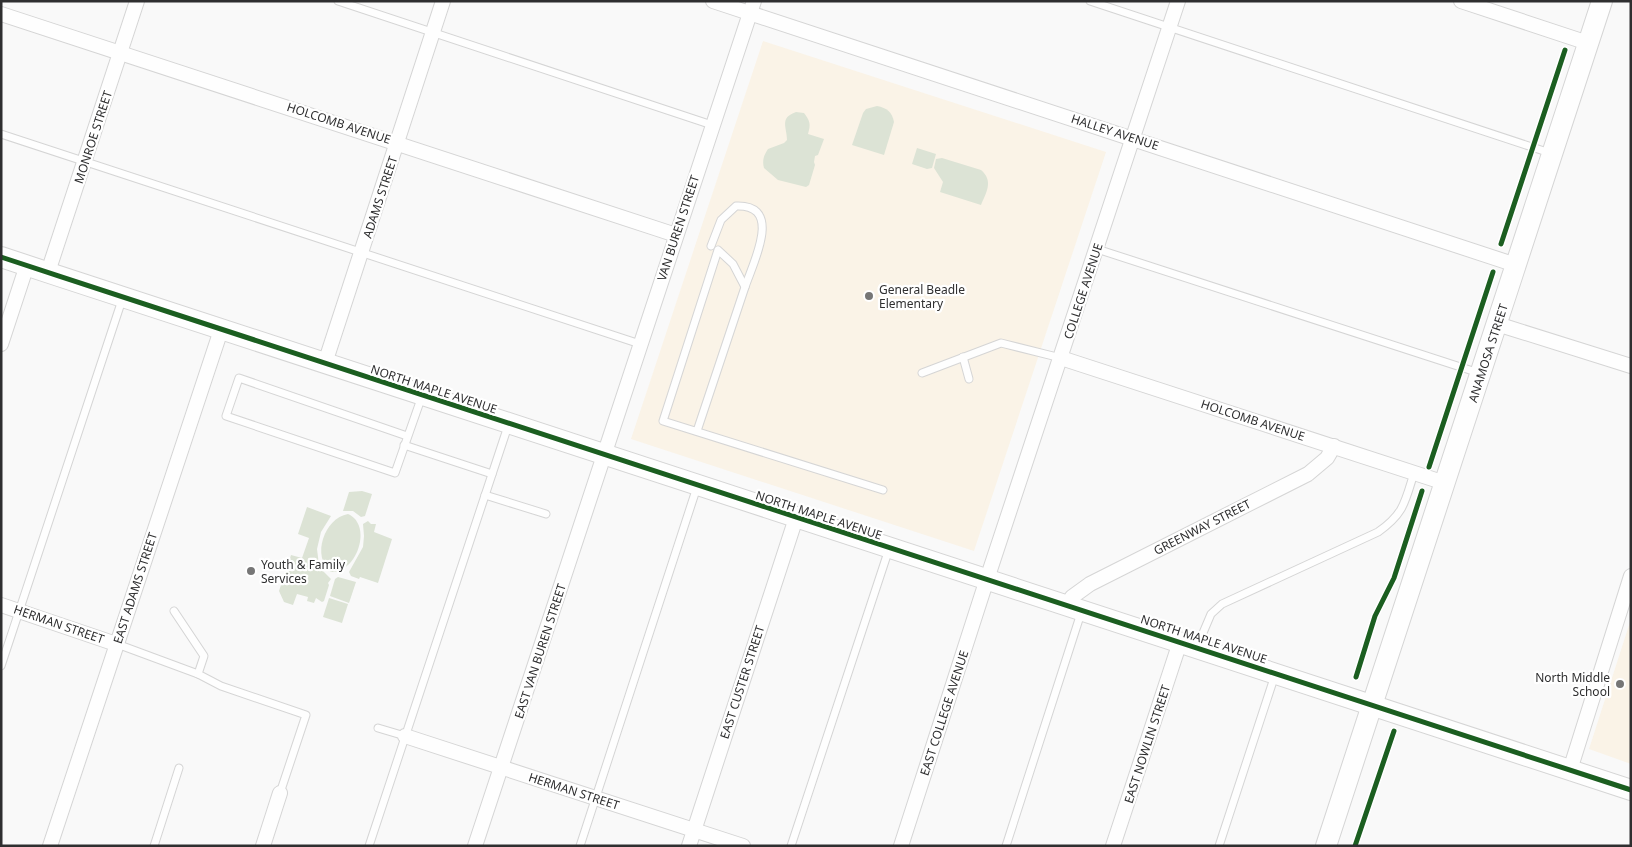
<svg xmlns="http://www.w3.org/2000/svg" width="1632" height="847" viewBox="0 0 1632 847" font-family="'Noto Sans',sans-serif">
<style>
.education{fill:#faf3e7}
.green{fill:#dce3d5}
.lines{fill:none;stroke-linecap:round;stroke-linejoin:round}
.lane-casing{stroke:#d5d5d5;stroke-width:9}
.street-casing{stroke:#d5d5d5;stroke-width:16}
.secondary-casing{stroke:#d5d5d5;stroke-width:22}
.lane{stroke:#fefefe;stroke-width:7}
.street{stroke:#fefefe;stroke-width:14}
.secondary{stroke:#fefefe;stroke-width:20}
.cycleway-casing{stroke:#fff;stroke-width:8}
.cycleway{stroke:#1b5e20;stroke-width:5}
.poi-dot{fill:#767676;stroke:#fff;stroke-width:2}
.labels{text-anchor:middle;dominant-baseline:central;stroke-width:4.5;stroke-linejoin:round;paint-order:stroke}
.street-label{font-size:12px;fill:#2f2f30;stroke:#fff}
.poi-label{font-size:12px;fill:#2f2f30;stroke:#fff;text-anchor:start}
</style>
<rect width="100%" height="100%" fill="#f9f9f9"/>
<g class="education">
<polygon points="763,41 1106,152 974,551 631,439"/>
<polygon points="1631,619 1631,764 1589,749"/>
</g>
<g class="green">
<path d="M 877,106 C 887,108 892,112 894,122 L 884,155 L 852,145 L 863,113 L 866,109 Z"/>
<path d="M 796,112 L 804,113 C 810,121 811,124 808,134 L 824,139 L 818,155 L 815,156 L 814,162 L 815,165 L 809,185 L 806,187 L 778,180 L 764,168 C 762,160 764,155 768,149 L 784,143 L 787,140 C 787,127 779,118 796,112 Z"/>
<polygon points="917,148 936,154 932,168 927,169 912,164"/>
<path d="M 942,158 L 981,170 C 994,181 986,193 981,205 L 940,192 L 943,182 L 934,168 L 936,159 Z"/>
<polygon points="362,491 372,494 365,516 361,517 353,511 343,511 349,492"/>
<polygon points="307,507 331,516 321,532 317,549 319,565 322,570 331,579 328,583 329,585 324,601 322,602 316,598 314,603 307,601 308,597 297,594 293,605 284,602 279,591 291,555 302,558 309,538 298,534"/>
<path d="M 348,514 C 373,525 357,573 331,572 C 311,557 324,518 348,514 Z"/>
<polygon points="368,521 371,524 376,524 374,532 392,539 378,583 360,577 359,579 351,576 349,572 363,547 364,536 363,524"/>
<polygon points="338,577 356,582 349,603 330,596 335,579"/>
<polygon points="329,598 348,604 342,623 323,617"/>
</g>
<g class="lines">
<defs>
<g id="lane">
<polyline points="338,1 712,125"/>
<polyline points="1090,1 1550,153"/>
<polyline points="1,134 640,344"/>
<path d="M 711,246 L 721,220 L 736,206 C 784,204 753,263 745,287"/>
<polyline points="1097,249 1479,373"/>
<polyline points="963,357 969,379"/>
<polyline points="922,373 1001,343 1061,358"/>
<polyline points="697,431 745,287 733,264 718,250 663,421 883,490"/>
<polyline points="407,436 239,378 226,416 395,473 422,396"/>
<polyline points="404,445 492,474"/>
<polyline points="485,495 546,514"/>
<polyline points="174,611 204,656 198,674"/>
<polyline points="117,644 198,674 221,686 306,715 280,793"/>
<path d="M 1197,647 L 1211,614 L 1222,604 L 1378,532 C 1404,514 1405,502 1414,473"/>
<polyline points="1,666 122,300"/>
<polyline points="378,728 405,736"/>
<polyline points="154,846 179,768"/>
<polyline points="369,846 508,426"/>
<polyline points="580,846 697,487"/>
<polyline points="791,846 889,549"/>
<polyline points="1006,846 1081,613"/>
<polyline points="1219,846 1275,675"/>
</g>
<g id="street">
<polyline points="713,1 1516,265"/>
<polyline points="1461,1 1588,43"/>
<polyline points="1,14 676,235"/>
<polyline points="48,272 137,1"/>
<polyline points="1497,324 1631,366"/>
<polyline points="1,344 27,265"/>
<polyline points="1061,358 1445,483"/>
<polyline points="325,363 443,1"/>
<polyline points="1,605 116,644"/>
<polyline points="1067,605 1072,597 1090,584 1308,474 1327,458 1334,446"/>
<polyline points="405,736 743,846"/>
<polyline points="1570,770 1631,576"/>
<polyline points="50,846 221,330"/>
<polyline points="263,846 280,793"/>
<polyline points="475,846 754,1"/>
<polyline points="689,846 796,518"/>
<polyline points="901,846 987,579 1178,1"/>
<polyline points="1113,846 1180,642"/>
</g>
<g id="secondary">
<path d="M 1,257 C 544,436 1088,612 1631,790"/>
<polyline points="1326,846 1602,1"/>
</g>
</defs>
<use href="#lane" class="lane-casing"/>
<use href="#street" class="street-casing"/>
<use href="#secondary" class="secondary-casing"/>
<use href="#lane" class="lane"/>
<use href="#street" class="street"/>
<use href="#secondary" class="secondary"/>
<defs>
<g id="cycleway">
<polyline points="1501,244 1565,50"/>
<path d="M 1,257 C 544,436 1088,612 1631,790"/>
<polyline points="1429,467 1493,272"/>
<polyline points="1356,677 1375,616 1394,578 1422,491"/>
<polyline points="1355,846 1394,731"/>
</g>
</defs>
<use href="#cycleway" class="cycleway-casing"/>
<use href="#cycleway" class="cycleway"/>
</g>
<g class="poi-dot">
<circle cx="869" cy="296" r="5"/>
<circle cx="251" cy="571" r="5"/>
<circle cx="1620" cy="684" r="5"/>
</g>
<g class="labels">
<g class="street-label">
<text transform="translate(339 123) rotate(18)">HOLCOMB AVENUE</text>
<text transform="translate(1115 132) rotate(18)">HALLEY AVENUE</text>
<text transform="translate(93 137) rotate(-72)">MONROE STREET</text>
<text transform="translate(380 197) rotate(-72)">ADAMS STREET</text>
<text transform="translate(678 228) rotate(-72)">VAN BUREN STREET</text>
<text transform="translate(1083 291) rotate(-72)">COLLEGE AVENUE</text>
<text transform="translate(1488 353) rotate(-72)">ANAMOSA STREET</text>
<text transform="translate(434 389) rotate(18)">NORTH MAPLE AVENUE</text>
<text transform="translate(1253 420) rotate(18)">HOLCOMB AVENUE</text>
<text transform="translate(819 515) rotate(18)">NORTH MAPLE AVENUE</text>
<text transform="translate(1202 527) rotate(-27)">GREENWAY STREET</text>
<text transform="translate(135 588) rotate(-72)">EAST ADAMS STREET</text>
<text transform="translate(59 624) rotate(19)">HERMAN STREET</text>
<text transform="translate(1204 639) rotate(18)">NORTH MAPLE AVENUE</text>
<text transform="translate(540 651) rotate(-72)">EAST VAN BUREN STREET</text>
<text transform="translate(742 682) rotate(-72)">EAST CUSTER STREET</text>
<text transform="translate(944 713) rotate(-72)">EAST COLLEGE AVENUE</text>
<text transform="translate(1147 744) rotate(-72)">EAST NOWLIN STREET</text>
<text transform="translate(574 791) rotate(18)">HERMAN STREET</text>
</g>
<g class="poi-label">
<text x="879" y="289">General Beadle<tspan x="879" dy="14">Elementary</tspan></text>
<text x="261" y="564">Youth &amp; Family<tspan x="261" dy="14">Services</tspan></text>
<text x="1610" y="677" text-anchor="end">North Middle<tspan x="1610" dy="14">School</tspan></text>
</g>
</g>
<rect width="1632" height="847" fill="none" stroke="#2f2f30" stroke-width="5"/>
</svg>
